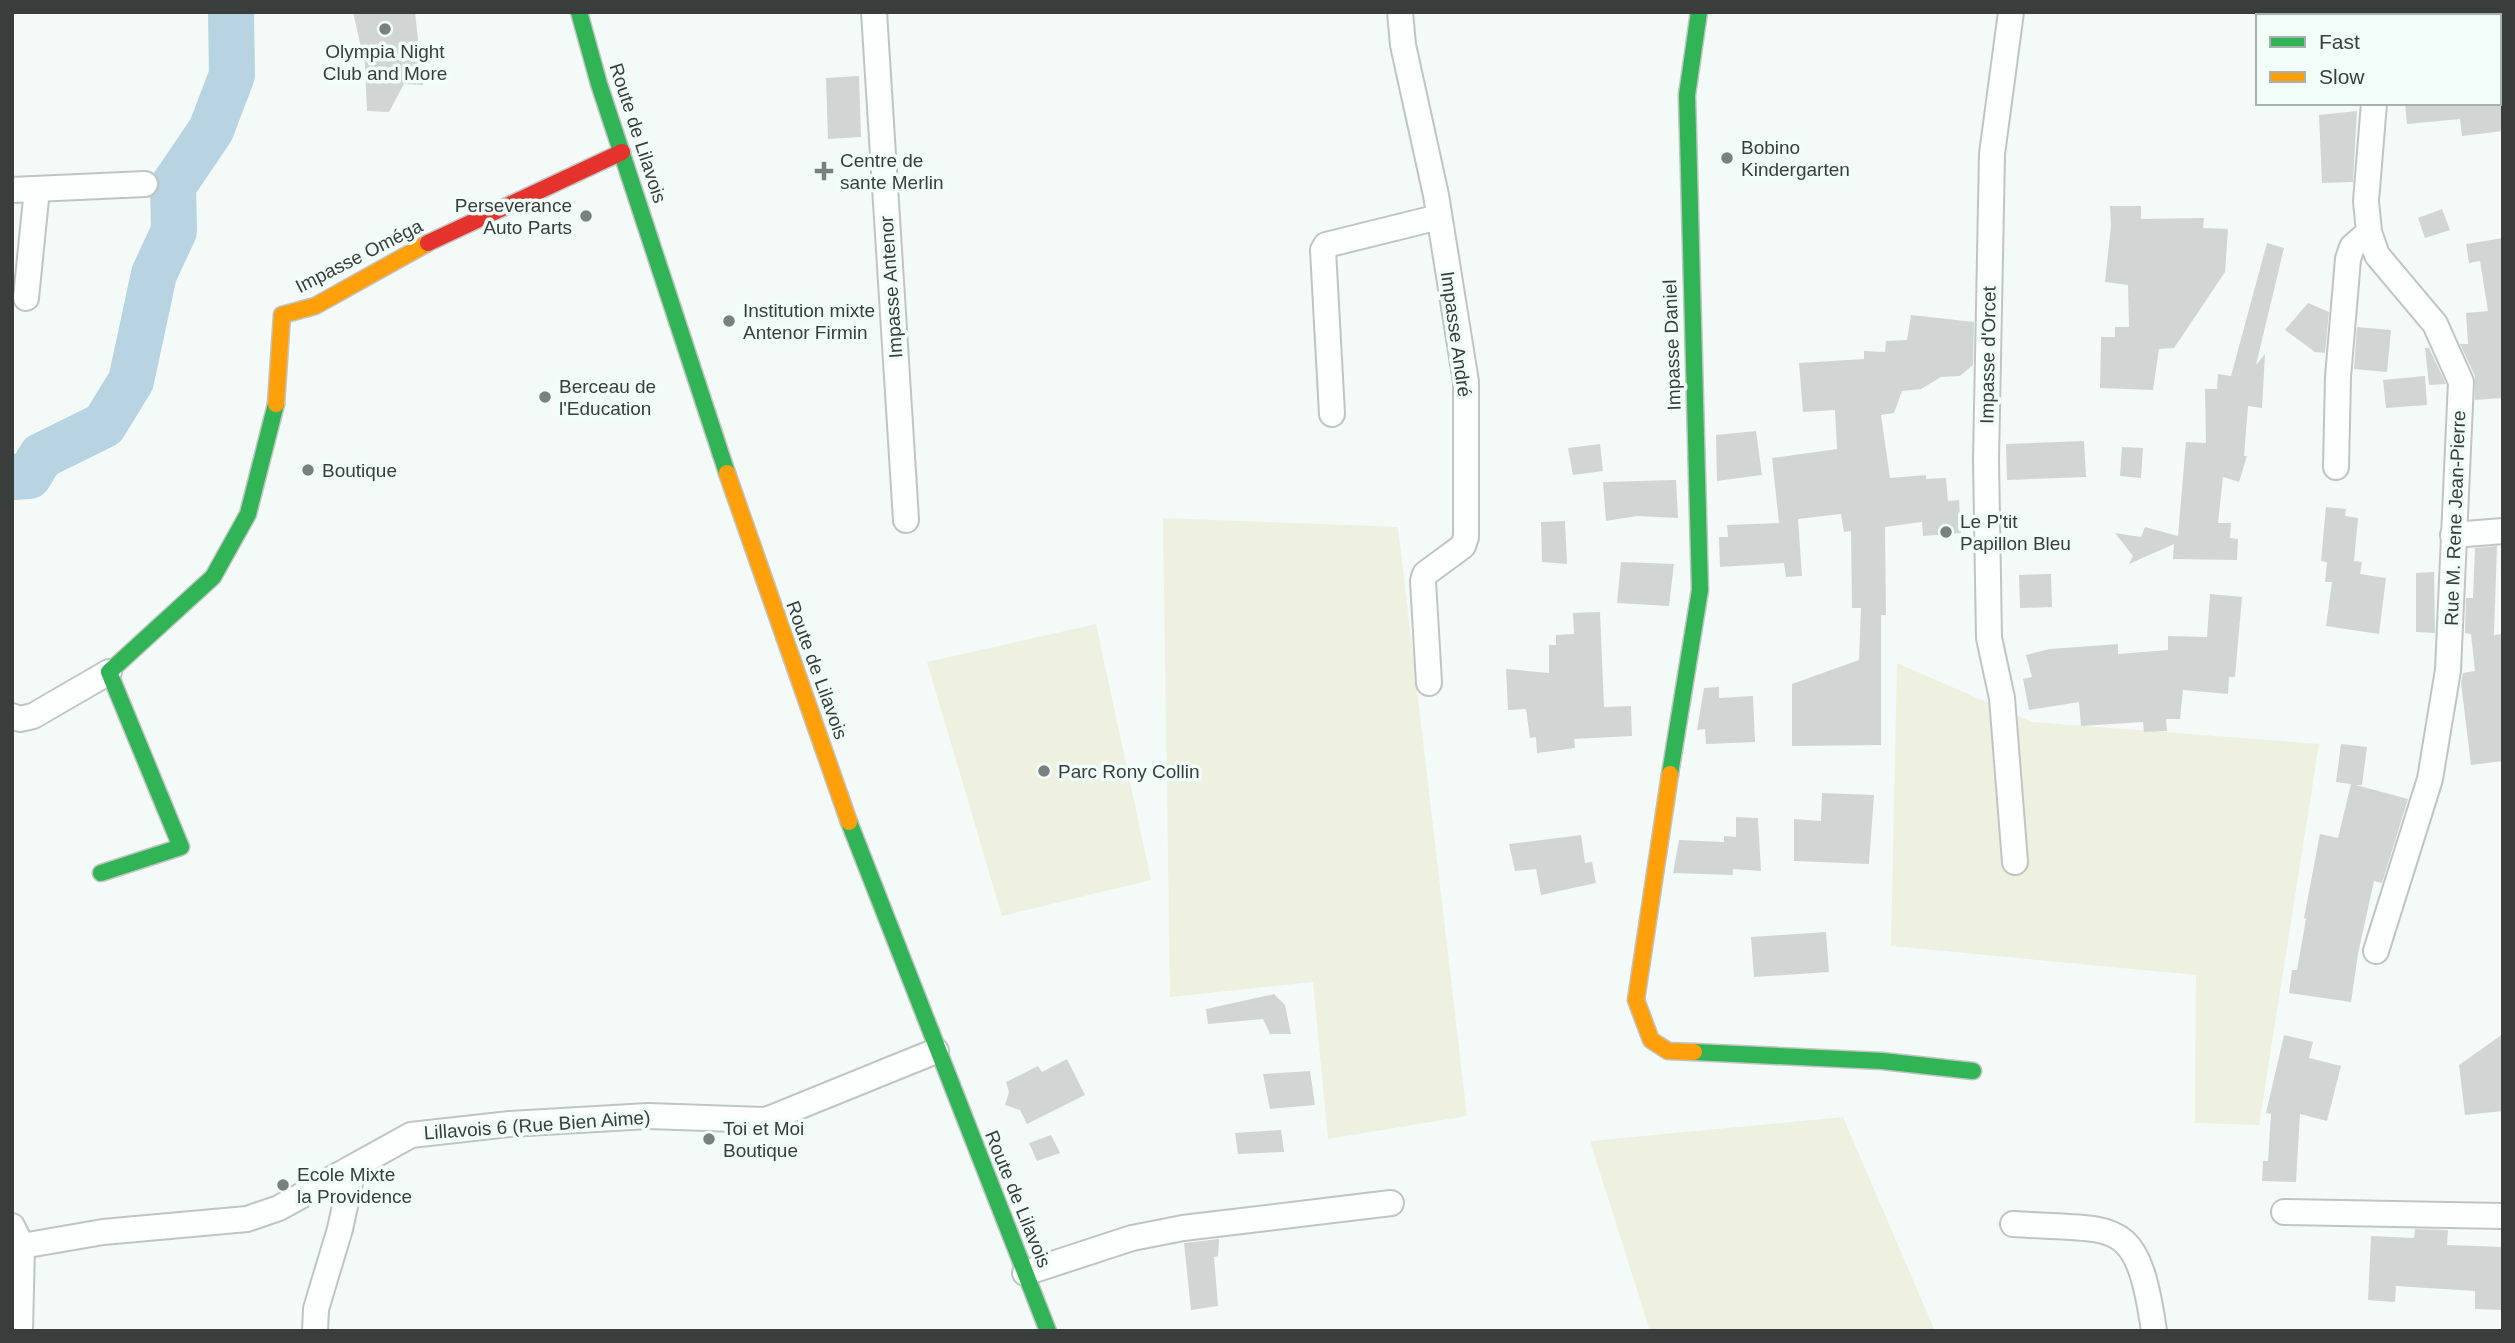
<svg xmlns="http://www.w3.org/2000/svg" width="2515" height="1343" viewBox="0 0 2515 1343" font-family="Arial,sans-serif">
<style>
.green{fill:#eef1e0}
.lines{fill:none;stroke-linecap:round;stroke-linejoin:round}
.river{stroke:#b8d3e1;stroke-width:46}
.building{fill:#d1d6d5}
.street-casing{stroke:#c0c5c3;stroke-width:28}
.fast-casing{stroke:#c0c5c3;stroke-width:19}
.slow-casing{stroke:#c0c5c3;stroke-width:19}
.jam-casing{stroke:#c0c5c3;stroke-width:19}
.street{stroke:#fdfefe;stroke-width:24}
.fast{stroke:#30b455;stroke-width:16}
.slow{stroke:#ff9f0a;stroke-width:16}
.jam{stroke:#e5322d;stroke-width:16}
.poi-dot{fill:#7a807d;stroke:#f1fdf8;stroke-width:2.5}
.labels{text-anchor:middle;dominant-baseline:central;stroke-width:7;stroke-linejoin:round;paint-order:stroke}
.poi-label{font-size:19px;fill:#393e3c;stroke:#f1fdf8;text-anchor:start}
.street-label{font-size:19px;fill:#393e3c;stroke:#f1fdf8}
</style>
<rect width="100%" height="100%" fill="#f4faf7"/>
<g class="green">
<polygon points="1163,518 1398,527 1467,1116 1328,1139 1313,982 1170,997"/>
<polygon points="1096,624 1151,880 1002,916 927,662"/>
<polygon points="1897,663 2032,722 2319,744 2259,1125 2195,1123 2196,975 1891,946"/>
<polygon points="1843,1117 1935,1331 1650,1331 1590,1141"/>
</g>
<g class="lines">
<polyline class="river" points="12,477 29,476 41,456 104,425 131,381 154,274 174,231 173,186 211,130 232,75 231,12"/>
</g>
<g class="building">
<polygon points="353,12 415,12 423,85 404,84 389,112 367,111 365,65"/>
<polygon points="859,76 861,137 828,139 826,78"/>
<polygon points="2405,103 2503,103 2503,131 2462,136 2460,119 2407,124"/>
<polygon points="2357,111 2353,182 2322,183 2319,115"/>
<polygon points="2110,206 2141,206 2141,219 2204,218 2203,228 2228,229 2225,272 2174,348 2159,349 2153,390 2100,388 2101,337 2115,337 2115,327 2129,327 2128,285 2105,282 2111,226"/>
<polygon points="2442,209 2450,230 2425,238 2418,218"/>
<polygon points="2503,238 2503,398 2475,400 2475,376 2460,344 2468,344 2466,313 2488,311 2480,261 2469,263 2466,244"/>
<polygon points="2267,243 2284,248 2256,365 2265,354 2262,408 2248,406 2244,456 2247,456 2239,482 2223,477 2218,523 2231,523 2230,538 2238,539 2237,560 2173,559 2174,544 2129,564 2133,556 2115,533 2141,537 2145,527 2178,536 2186,442 2206,443 2205,389 2217,389 2218,374 2231,376"/>
<polygon points="2308,303 2329,312 2325,353 2315,352 2285,330"/>
<polygon points="1911,315 1974,322 1973,365 1960,376 1941,377 1921,389 1902,391 1894,413 1881,415 1890,478 1926,475 1926,479 1946,478 1948,501 1959,500 1961,533 1923,536 1922,522 1885,527 1886,615 1881,615 1881,745 1792,746 1792,684 1859,660 1861,608 1852,608 1851,531 1844,532 1841,514 1798,519 1802,576 1786,577 1784,563 1720,567 1719,537 1728,537 1727,525 1779,523 1772,458 1837,449 1835,410 1803,412 1799,363 1864,359 1864,351 1885,352 1886,341 1907,340"/>
<polygon points="2357,327 2391,330 2387,372 2354,369"/>
<polygon points="2425,348 2429,348 2446,384 2429,385"/>
<polygon points="2425,376 2427,405 2386,408 2383,380"/>
<polygon points="1756,431 1762,475 1717,481 1716,435"/>
<polygon points="2084,441 2086,477 2007,480 2006,444"/>
<polygon points="1600,444 1603,471 1573,475 1568,448"/>
<polygon points="2122,447 2143,448 2141,478 2120,476"/>
<polygon points="1676,480 1678,518 1637,516 1606,521 1603,482"/>
<polygon points="2326,507 2346,509 2345,516 2358,518 2354,561 2362,562 2360,574 2386,578 2379,634 2326,626 2332,582 2325,582 2327,562 2321,561"/>
<polygon points="1565,521 1567,564 1542,562 1541,522"/>
<polygon points="2497,546 2494,635 2501,634 2503,662 2503,761 2471,765 2461,683 2463,673 2475,671 2471,634 2465,633 2466,598 2473,598 2475,548"/>
<polygon points="1621,562 1674,564 1669,606 1617,603"/>
<polygon points="2434,572 2435,633 2416,632 2416,573"/>
<polygon points="2051,574 2052,607 2020,608 2019,575"/>
<polygon points="2210,594 2242,597 2235,677 2229,677 2228,694 2183,690 2180,719 2166,719 2167,731 2144,732 2143,722 2081,726 2079,702 2029,710 2023,679 2032,677 2026,655 2050,649 2118,644 2118,654 2168,650 2168,636 2207,637"/>
<polygon points="1600,612 1604,707 1631,706 1632,736 1574,739 1575,748 1537,753 1536,737 1530,738 1526,709 1508,710 1506,669 1549,673 1549,645 1556,645 1556,635 1574,634 1573,613"/>
<polygon points="1719,687 1719,698 1753,696 1755,742 1706,744 1705,729 1697,730 1704,688"/>
<polygon points="2341,744 2367,747 2362,785 2356,785 2408,799 2382,883 2374,881 2358,954 2351,1002 2289,993 2292,970 2297,970 2306,919 2304,918 2320,834 2338,838 2351,784 2336,782"/>
<polygon points="1822,793 1874,795 1869,864 1794,861 1794,819 1821,821"/>
<polygon points="1736,817 1758,818 1761,871 1733,869 1733,875 1673,873 1679,840 1724,842 1724,836 1736,837"/>
<polygon points="1581,835 1585,863 1592,862 1596,883 1541,895 1536,869 1515,871 1509,844"/>
<polygon points="1826,932 1829,972 1754,977 1751,937"/>
<polygon points="1274,994 1285,1005 1291,1034 1270,1034 1263,1019 1208,1024 1206,1009"/>
<polygon points="2503,1034 2503,1111 2465,1115 2459,1065"/>
<polygon points="2284,1035 2313,1042 2309,1058 2341,1066 2327,1121 2300,1114 2296,1182 2262,1181 2263,1161 2268,1161 2271,1114 2266,1113"/>
<polygon points="1067,1059 1085,1095 1027,1124 1020,1110 1005,1105 1009,1092 1006,1082 1038,1066 1042,1072"/>
<polygon points="1310,1071 1315,1105 1270,1109 1263,1074"/>
<polygon points="1281,1130 1284,1152 1238,1154 1235,1133"/>
<polygon points="1051,1135 1060,1153 1037,1161 1029,1143"/>
<polygon points="2415,1229 2448,1230 2447,1245 2503,1247 2503,1310 2475,1309 2475,1291 2396,1286 2395,1302 2368,1300 2371,1236 2414,1238"/>
<polygon points="1219,1239 1218,1256 1214,1257 1218,1306 1191,1310 1184,1243"/>
</g>
<g class="lines">
<defs>
<g id="street">
<polyline points="874,12 906,520"/>
<polyline points="1400,12 1403,45 1436,195 1466,382 1466,537 1463,546 1425,574 1423,581 1429,683"/>
<polyline points="2011,12 1992,154 1986,460 1989,638 2002,698 2015,862"/>
<polyline points="2384,16 2385,12"/>
<polyline points="2374,103 2366,201 2369,232 2377,255 2435,324 2461,382 2448,670 2430,779 2376,951"/>
<polyline points="12,190 145,184"/>
<polyline points="26,298 37,189"/>
<polyline points="1332,414 1323,250 1326,245 1439,217"/>
<polyline points="2336,467 2338,377 2348,259 2352,247 2369,232"/>
<polyline points="2453,535 2503,531"/>
<polyline points="12,716 20,719 33,716 109,672"/>
<polyline points="2284,1212 2503,1216"/>
<path d="M 2013,1224 C 2118,1231 2137,1214 2154,1331"/>
<polyline points="12,1226 22,1246"/>
<polyline points="1025,1273 1132,1238 1183,1228 1391,1203"/>
<polyline points="20,1331 22,1246 103,1232 247,1219 279,1208 411,1135 510,1124 648,1116 766,1120 936,1051"/>
<polyline points="315,1331 316,1309 340,1229 353,1169"/>
</g>
<g id="fast">
<polyline points="579,12 599,84 727,473"/>
<polyline points="1670,774 1700,590 1687,95 1699,12"/>
<polyline points="849,822 1048,1331"/>
<polyline points="101,873 181,847 109,672 213,577 248,514 276,404"/>
<polyline points="1694,1052 1882,1061 1973,1071"/>
</g>
<g id="slow">
<polyline points="276,404 282,315 315,306 428,243"/>
<polyline points="727,473 849,822"/>
<polyline points="1670,774 1636,1000 1651,1040 1668,1051 1694,1052"/>
</g>
<polyline id="jam" points="428,243 622,152"/>
</defs>
<use href="#street" class="street-casing"/>
<use href="#fast" class="fast-casing"/>
<use href="#slow" class="slow-casing"/>
<use href="#jam" class="jam-casing"/>
<use href="#street" class="street"/>
<use href="#fast" class="fast"/>
<use href="#slow" class="slow"/>
<use href="#jam" class="jam"/>
</g>
<g class="poi-dot">
<circle cx="385" cy="29" r="7"/>
<circle cx="1727" cy="158" r="7"/>
<path d="M820.5 160.5h7v7h7v7h-7v7h-7v-7h-7v-7h7z"/>
<circle cx="586" cy="216" r="7"/>
<circle cx="729" cy="321" r="7"/>
<circle cx="545" cy="397" r="7"/>
<circle cx="308" cy="470" r="7"/>
<circle cx="1946" cy="532" r="7"/>
<circle cx="1044" cy="771" r="7"/>
<circle cx="709" cy="1139" r="7"/>
<circle cx="283" cy="1185" r="7"/>
</g>
<g class="labels">
<g class="poi-label">
<text x="385" y="51" text-anchor="middle">Olympia Night<tspan x="385" dy="22">Club and More</tspan></text>
<text x="1741" y="147">Bobino<tspan x="1741" dy="22">Kindergarten</tspan></text>
<text x="840" y="160">Centre de<tspan x="840" dy="22">sante Merlin</tspan></text>
<text x="572" y="205" text-anchor="end">Perseverance<tspan x="572" dy="22">Auto Parts</tspan></text>
<text x="743" y="310">Institution mixte<tspan x="743" dy="22">Antenor Firmin</tspan></text>
<text x="559" y="386">Berceau de<tspan x="559" dy="22">l'Education</tspan></text>
<text x="322" y="470">Boutique</text>
<text x="1960" y="521">Le P'tit<tspan x="1960" dy="22">Papillon Bleu</tspan></text>
<text x="1058" y="771">Parc Rony Collin</text>
<text x="723" y="1128">Toi et Moi<tspan x="723" dy="22">Boutique</tspan></text>
<text x="297" y="1174">Ecole Mixte<tspan x="297" dy="22">la Providence</tspan></text>
</g>
<g class="street-label">
<text transform="translate(638 133) rotate(72)">Route de Lilavois</text>
<text transform="translate(359 256) rotate(-27)">Impasse Oméga</text>
<text transform="translate(891 287) rotate(-94)">Impasse Antenor</text>
<text transform="translate(1456 334) rotate(82)">Impasse André</text>
<text transform="translate(1672 345) rotate(-92)">Impasse Daniel</text>
<text transform="translate(1988 355) rotate(-89)">Impasse d'Orcet</text>
<text transform="translate(2455 518) rotate(-88)">Rue M. Rene Jean-Pierre</text>
<text transform="translate(817 670) rotate(70)">Route de Lilavois</text>
<text transform="translate(537 1125) rotate(-4)">Lillavois 6 (Rue Bien Aime)</text>
<text transform="translate(1018 1199) rotate(68)">Route de Lilavois</text>
</g>
</g>
<rect width="2515" height="1343" fill="none" stroke="#393e3c" stroke-width="28"/>
<rect x="2256" y="14" width="245" height="91" fill="#f1fdf8" stroke="#a7b1ad" stroke-width="2"/>
<rect x="2270" y="37" width="35" height="10" fill="#30b455" stroke="#a7b1ad" stroke-width="2"/>
<text x="2319" y="49" font-size="21" fill="#393e3c">Fast</text>
<rect x="2270" y="72" width="35" height="10" fill="#ff9f0a" stroke="#a7b1ad" stroke-width="2"/>
<text x="2319" y="84" font-size="21" fill="#393e3c">Slow</text>
</svg>
